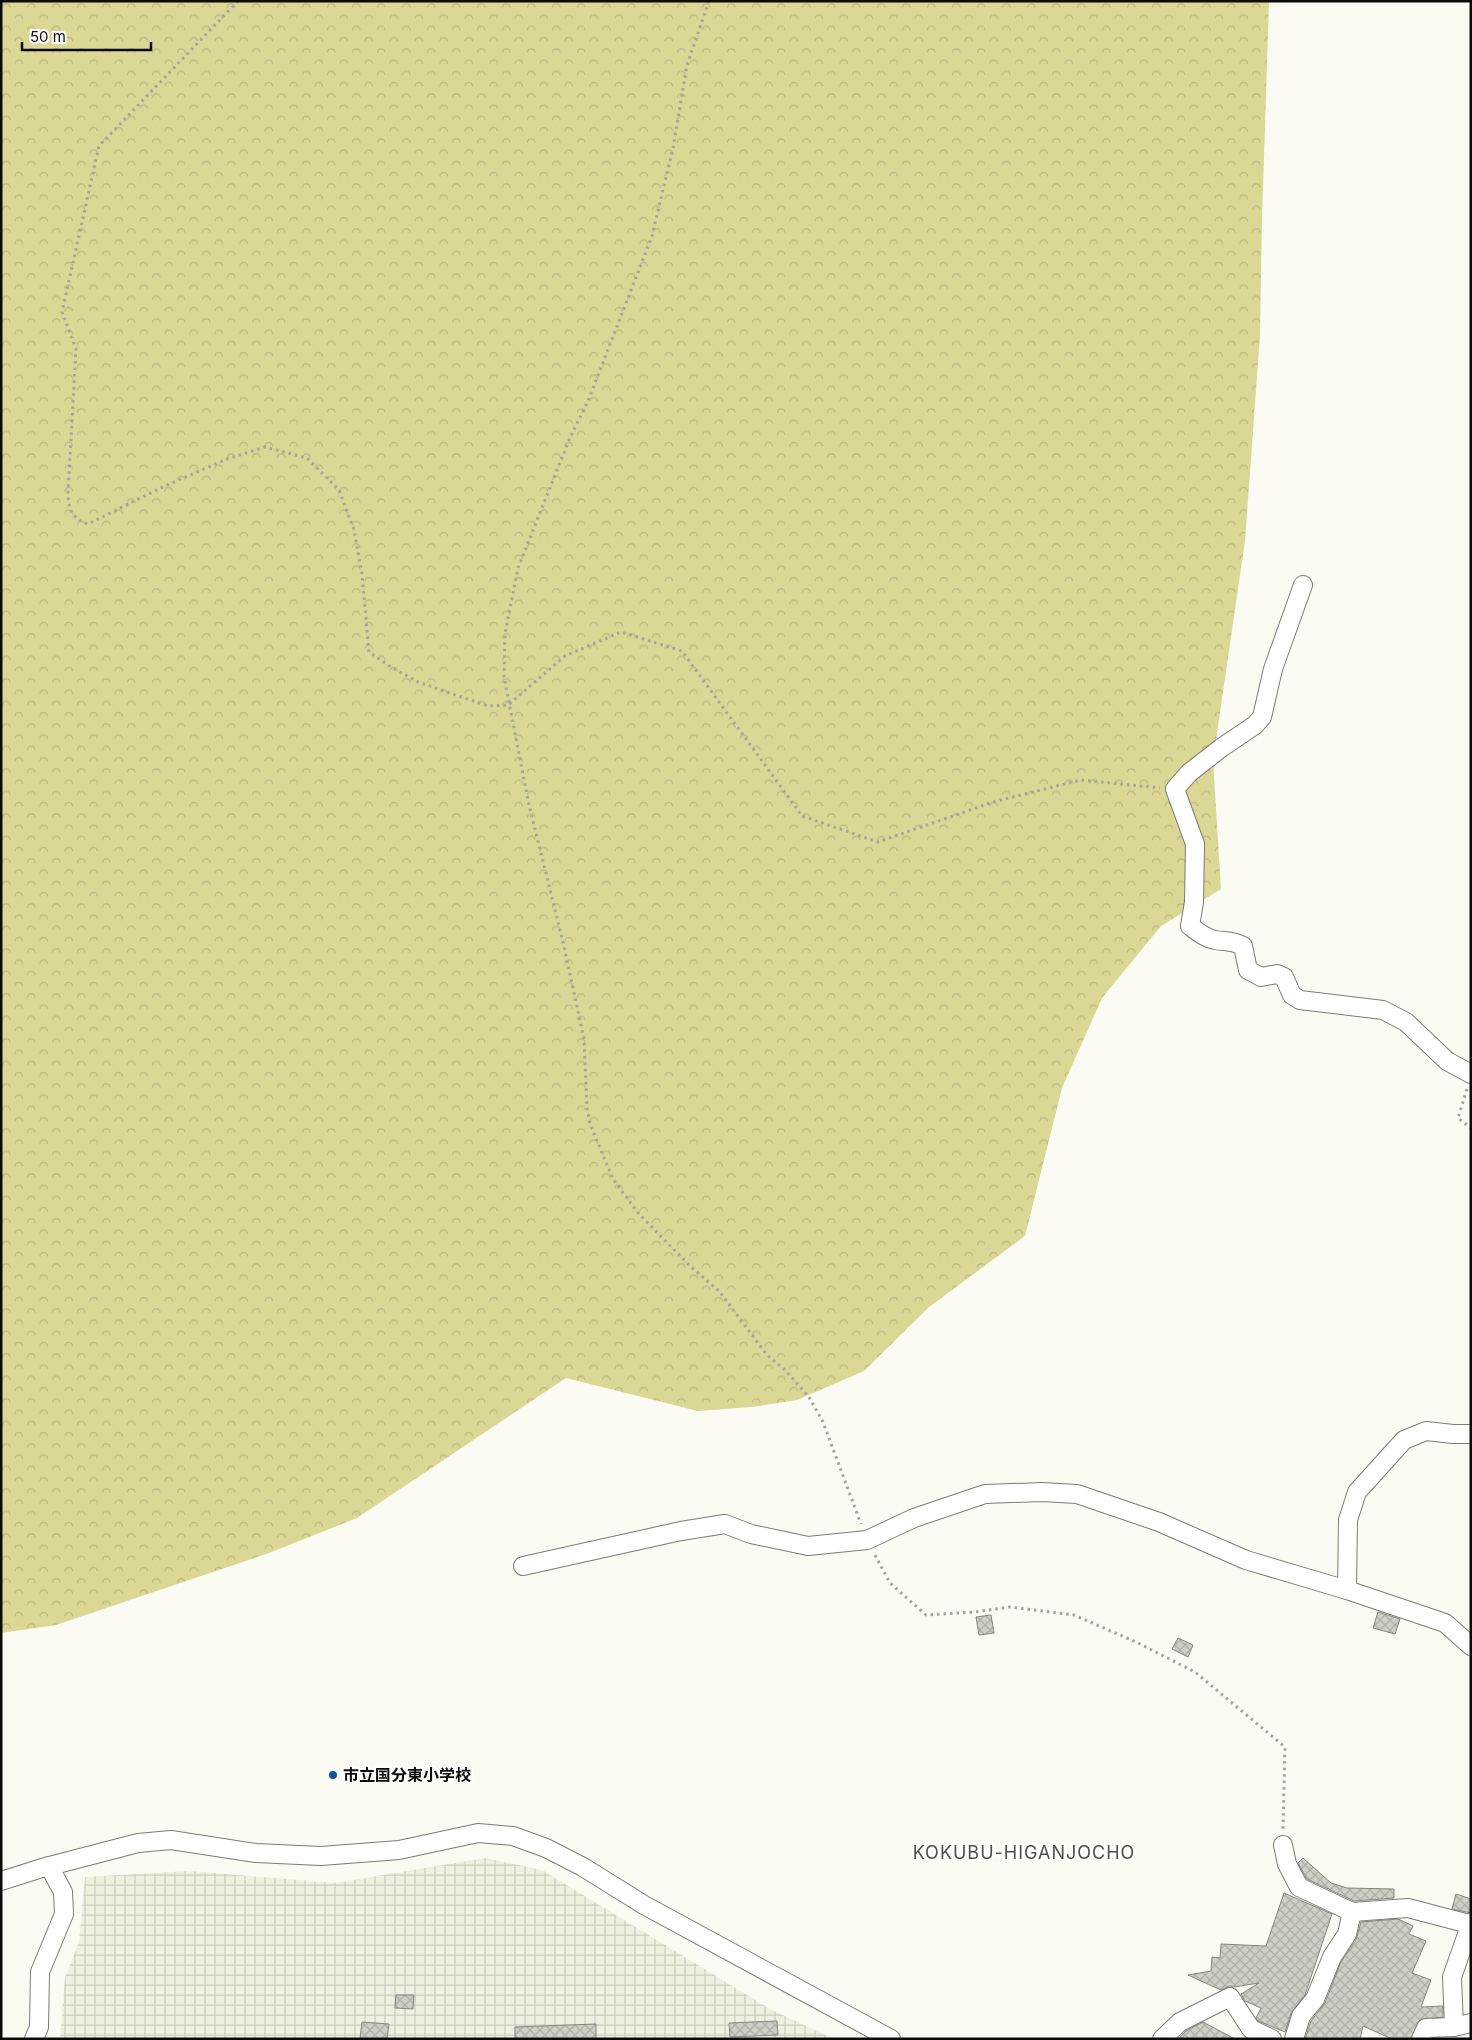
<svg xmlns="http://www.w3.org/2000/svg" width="1472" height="2040" viewBox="0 0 1472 2040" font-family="Inter,'Noto Sans JP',sans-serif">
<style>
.industrial{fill:url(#industrial-grid)}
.forest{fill:url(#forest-crowns)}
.building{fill:url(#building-cross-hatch);stroke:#86857e}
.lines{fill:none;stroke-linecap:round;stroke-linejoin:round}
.minor-casing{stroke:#7c7b74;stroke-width:20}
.path{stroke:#a5a49f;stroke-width:3;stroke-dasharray:2.5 4;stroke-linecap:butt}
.minor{stroke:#fff;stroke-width:18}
.poi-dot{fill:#1253a3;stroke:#fff;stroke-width:2}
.labels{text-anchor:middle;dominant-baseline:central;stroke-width:4.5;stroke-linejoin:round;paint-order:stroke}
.poi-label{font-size:16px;font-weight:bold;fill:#0c0b09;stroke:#fff;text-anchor:start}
.neighbourhood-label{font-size:18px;letter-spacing:1px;fill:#505049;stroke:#fff}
</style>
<defs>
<pattern id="industrial-grid" width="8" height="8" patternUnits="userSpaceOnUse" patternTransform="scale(1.25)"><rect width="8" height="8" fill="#f1f0e0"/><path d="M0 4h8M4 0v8" fill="none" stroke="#cdccbf"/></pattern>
<pattern id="forest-crowns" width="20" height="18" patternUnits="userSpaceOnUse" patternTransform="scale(1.25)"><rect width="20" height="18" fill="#dbd795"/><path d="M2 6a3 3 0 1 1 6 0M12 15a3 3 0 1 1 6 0" fill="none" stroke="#bbb77f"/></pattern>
<pattern id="building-cross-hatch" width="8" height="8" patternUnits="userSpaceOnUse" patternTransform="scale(1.25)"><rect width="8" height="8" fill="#cecec6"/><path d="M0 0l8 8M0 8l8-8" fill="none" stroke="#b0b0a9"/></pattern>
</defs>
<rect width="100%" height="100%" fill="#fcfbf3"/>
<polygon class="industrial" points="485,1858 542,1870 772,2010 834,2039 60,2039 65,1977 79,1942 85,1877 189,1871 335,1883"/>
<polygon class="forest" points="1,1 1269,1 1262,219 1260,335 1245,541 1213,760 1221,889 1161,926 1102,998 1062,1088 1025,1236 929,1307 864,1371 797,1400 752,1407 698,1411 566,1378 357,1518 269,1553 56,1625 1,1633"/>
<g class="building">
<polygon points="1378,1612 1400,1619 1395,1634 1373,1628"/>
<polygon points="991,1615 994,1633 979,1635 976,1617"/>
<polygon points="1178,1638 1193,1645 1188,1657 1172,1649"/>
<polygon points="1303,1858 1331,1883 1347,1888 1394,1889 1394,1898 1354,1901 1307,1879 1298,1863"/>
<polygon points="1284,1893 1332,1914 1305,1995 1291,2013 1285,2032 1258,2021 1256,2018 1261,2008 1245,2001 1241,1994 1259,1983 1234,1987 1230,1986 1221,1990 1188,1975 1211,1971 1212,1957 1220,1958 1221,1944 1266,1946"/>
<polygon points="1456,1894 1471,1899 1471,1913 1452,1909"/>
<polygon points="1398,1919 1413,1926 1409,1934 1426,1941 1412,1973 1431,1980 1421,2007 1443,2006 1443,2017 1420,2020 1411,2039 1392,2039 1363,2026 1360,2039 1305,2039 1311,2021 1325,2003 1341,1962 1356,1940 1361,1922"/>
<polygon points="396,1995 414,1995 413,2009 395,2008"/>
<polygon points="777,2021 778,2035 730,2037 729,2023"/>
<polygon points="362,2022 389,2024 387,2039 360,2039"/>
<polygon points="1203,2022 1235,2039 1178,2039 1186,2031"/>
<polygon points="596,2024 596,2039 515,2039 515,2027"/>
</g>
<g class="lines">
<defs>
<g id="minor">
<path d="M 1303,585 L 1273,669 L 1262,717 L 1255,725 L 1221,748 L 1189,773 L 1175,789 L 1195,844 L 1194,902 L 1190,926 C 1198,932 1205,938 1215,940 C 1227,942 1231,940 1243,946 L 1248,970 L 1261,977 L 1277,974 L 1284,977 L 1292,995 L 1300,1000 L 1383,1010 L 1406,1022 L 1447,1061 L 1471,1074"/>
<polyline points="523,1566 681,1531 725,1524 751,1534 808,1546 867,1540 914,1518 985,1494 1042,1492 1077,1494 1159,1522 1246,1560 1347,1590 1445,1623 1471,1646"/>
<polyline points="1347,1590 1348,1520 1357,1492 1404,1440 1426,1431 1453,1434 1471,1434"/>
<polyline points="1283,1845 1287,1864 1299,1887 1352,1912 1408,1908 1469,1924"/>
<polyline points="1,1881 42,1868 138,1843 171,1840 256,1853 321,1856 399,1850 478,1833 513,1836 546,1848 583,1867 644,1905 891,2039"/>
<polyline points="1454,2027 1452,1977 1471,1923"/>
<polyline points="34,2039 39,2027 40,1972 64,1914 63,1892 49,1866"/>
<polyline points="1162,2039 1180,2022 1230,1997 1251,2029 1272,2039"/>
<polyline points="1294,2039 1301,2016 1315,1999 1332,1957 1347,1934 1352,1912"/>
<polyline points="1421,2039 1426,2028 1454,2027 1471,2023"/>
</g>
</defs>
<use href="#minor" class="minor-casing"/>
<g class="path">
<path d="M 238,1 L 99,146 L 62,312 L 76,349 L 68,492 C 68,508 72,519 88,524 L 167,485 L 227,459 L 265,447 L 307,458 L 339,490 L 354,530 L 362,574 L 369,652 L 391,667 L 418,682 L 488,706 L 508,705 L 565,656 L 621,632 L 682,651 L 802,816 L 878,842 L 993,802 L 1081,780 L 1160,788"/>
<polyline points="709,1 687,65 673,148 652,236 588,401 569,440 518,568 505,634 504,677 529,805 563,942 584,1039 587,1108 590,1124 613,1179 639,1214 690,1266 719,1291 767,1355 784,1369 809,1397 823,1422 861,1524"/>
<polyline points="1467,1089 1458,1118 1471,1128"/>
<polyline points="875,1555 890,1583 926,1615 974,1612 1010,1607 1074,1615 1136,1642 1195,1672 1285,1747 1283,1829"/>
</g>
<use href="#minor" class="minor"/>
</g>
<circle class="poi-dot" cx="333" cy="1775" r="5"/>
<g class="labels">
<g class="poi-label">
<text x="343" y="1775">市立国分東小学校</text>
</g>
<g class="neighbourhood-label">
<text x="1024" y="1852">KOKUBU-HIGANJOCHO</text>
</g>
</g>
<rect width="1472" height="2040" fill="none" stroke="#0c0b09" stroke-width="5"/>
<path d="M22 42v8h129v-8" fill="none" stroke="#0c0b09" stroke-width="2.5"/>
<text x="30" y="42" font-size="15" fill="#0c0b09" stroke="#ffffff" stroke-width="4" paint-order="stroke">50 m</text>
</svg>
